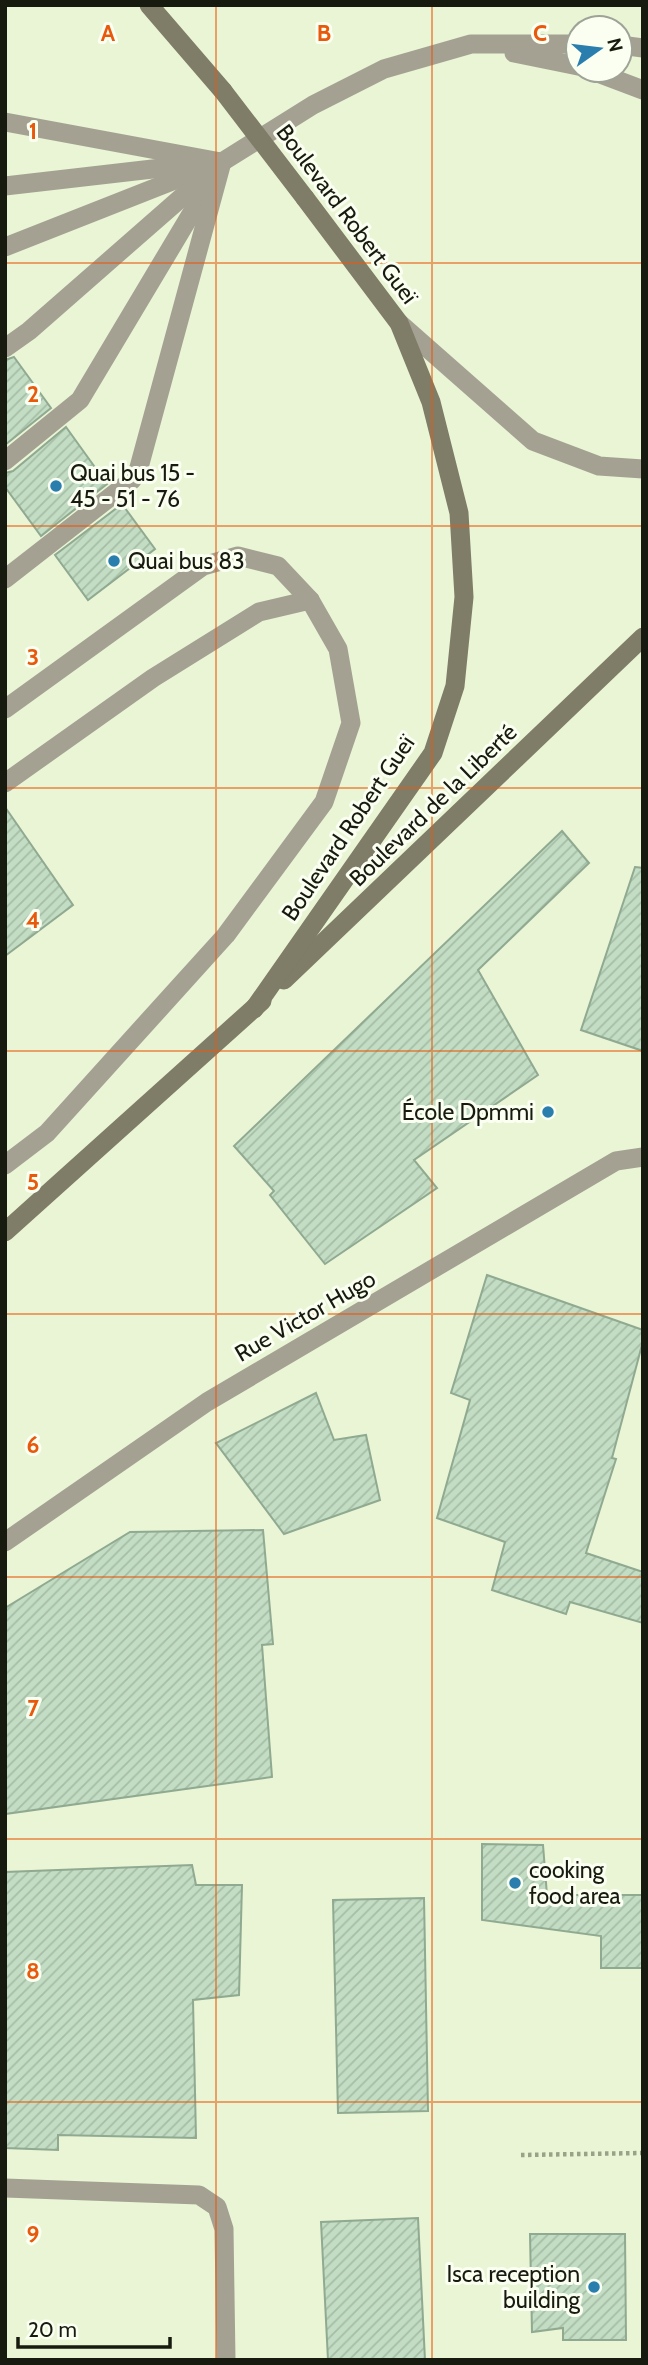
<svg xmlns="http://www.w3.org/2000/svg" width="648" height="2365" viewBox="0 0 648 2365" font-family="Cabin,sans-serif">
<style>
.building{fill:url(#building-hatch);stroke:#90a991;stroke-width:2}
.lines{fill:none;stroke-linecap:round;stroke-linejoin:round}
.path{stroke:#99a189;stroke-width:4.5;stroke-dasharray:3.5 3.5;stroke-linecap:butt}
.service{stroke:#a4a193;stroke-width:19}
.minor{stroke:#a4a193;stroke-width:19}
.secondary{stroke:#7f7c67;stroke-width:19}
.secondary-bridge{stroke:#7f7c67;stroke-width:19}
.grid{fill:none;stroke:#e8590c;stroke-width:2;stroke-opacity:0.55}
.poi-dot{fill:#297eae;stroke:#fafff2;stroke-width:2.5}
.labels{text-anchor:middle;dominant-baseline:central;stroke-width:6;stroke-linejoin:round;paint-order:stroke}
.street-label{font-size:23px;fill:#171a0f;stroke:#fafff2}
.poi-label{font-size:23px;fill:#171a0f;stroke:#fafff2;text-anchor:start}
.grid-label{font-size:23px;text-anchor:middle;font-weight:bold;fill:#e8590c;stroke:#fafff2;stroke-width:6;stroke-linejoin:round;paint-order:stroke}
</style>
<defs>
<pattern id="building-hatch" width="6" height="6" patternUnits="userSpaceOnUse" patternTransform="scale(1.75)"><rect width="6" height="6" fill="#c2ddc3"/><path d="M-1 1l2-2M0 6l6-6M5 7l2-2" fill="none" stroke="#a6bda6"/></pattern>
</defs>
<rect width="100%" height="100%" fill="#e9f5d4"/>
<g class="building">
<polygon points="14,357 51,408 5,445 5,360"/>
<polygon points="66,427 107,484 41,536 5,487 5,473 13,471"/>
<polygon points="122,504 155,549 88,600 55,555"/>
<polygon points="5,807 73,905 5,956"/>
<polygon points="562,831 589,863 478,970 538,1075 414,1160 437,1188 325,1264 270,1195 274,1191 234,1146"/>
<polygon points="635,867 643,868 643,1051 581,1030"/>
<polygon points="487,1275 643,1330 643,1341 612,1458 616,1459 586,1553 643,1572 643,1623 570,1602 566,1614 492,1590 505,1542 437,1518 470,1400 451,1393"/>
<polygon points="316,1393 334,1440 366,1435 380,1500 284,1534 216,1443"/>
<polygon points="263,1530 273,1644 262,1645 272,1777 5,1814 5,1608 130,1532"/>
<polygon points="482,1844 543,1845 547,1895 643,1895 643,1968 601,1968 601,1936 482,1920"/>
<polygon points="192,1865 196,1885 242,1885 239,1995 193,2000 196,2138 58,2135 58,2150 5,2148 5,1872"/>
<polygon points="424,1898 428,2111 338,2113 333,1900"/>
<polygon points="418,2218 425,2360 328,2360 321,2222"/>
<polygon points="530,2234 625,2234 626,2340 563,2340 563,2328 532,2332"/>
</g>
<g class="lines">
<polyline class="path" points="521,2155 643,2153"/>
<g class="service">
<polyline points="620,45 643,48"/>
<polyline points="514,53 578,66"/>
<polyline points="590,70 643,90"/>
<polyline points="5,122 221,162"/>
<polyline points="5,186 196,164"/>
<polyline points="5,247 208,167"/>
<polyline points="399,323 533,441 599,466 643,469"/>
<polyline points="5,348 29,331 222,162 313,105 384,69 471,44 578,44"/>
<polyline points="5,461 80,400 209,184"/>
<polyline points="5,579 132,480 138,471 222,162"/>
<polyline points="5,709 203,566 238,556 278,566 310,600 338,649 351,723 324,802 226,935 47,1133 5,1165"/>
<polyline points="5,783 153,678 259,612 310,600"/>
</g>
<g class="minor">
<polyline points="5,1542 207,1402 616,1161 643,1157"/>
<polyline points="5,2188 199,2195 217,2207 224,2229 226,2360"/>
</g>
<g class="secondary">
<polyline points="149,5 223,91"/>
<polyline points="284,980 643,637"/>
<polyline points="254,1009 433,753 455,686 464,597 459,513 431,402 399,323 305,198"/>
<polyline points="5,1232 262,1001"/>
</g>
<polyline class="secondary-bridge" points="223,91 305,198"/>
</g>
<path class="grid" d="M 216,5 L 216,2360M 432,5 L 432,2360M 5,263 L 643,263M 5,526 L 643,526M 5,788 L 643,788M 5,1051 L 643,1051M 5,1314 L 643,1314M 5,1577 L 643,1577M 5,1839 L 643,1839M 5,2102 L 643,2102"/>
<g class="poi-dot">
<circle cx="56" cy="486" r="7"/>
<circle cx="114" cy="561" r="7"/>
<circle cx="548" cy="1112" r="7"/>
<circle cx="515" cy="1883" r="7"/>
<circle cx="594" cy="2287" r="7"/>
</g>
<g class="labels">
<g class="street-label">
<text transform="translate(347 214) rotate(53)">Boulevard Robert Gueï</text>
<text transform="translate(433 805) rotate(-44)">Boulevard de la Liberté</text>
<text transform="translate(348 828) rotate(-56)">Boulevard Robert Gueï</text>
<text transform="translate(305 1316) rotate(-30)">Rue Victor Hugo</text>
</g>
<g class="poi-label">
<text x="70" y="473">Quai bus 15 -<tspan x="70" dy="26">45 - 51 - 76</tspan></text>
<text x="128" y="561">Quai bus 83</text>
<text x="534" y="1112" text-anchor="end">École Dpmmi</text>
<text x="529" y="1870">cooking<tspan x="529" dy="26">food area</tspan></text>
<text x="580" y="2274" text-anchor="end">Isca reception<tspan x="580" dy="26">building</tspan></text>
</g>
</g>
<g class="grid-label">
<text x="108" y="41">A</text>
<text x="324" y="41">B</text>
<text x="540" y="41">C</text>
<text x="33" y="139">1</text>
<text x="33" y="402">2</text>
<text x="33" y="665">3</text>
<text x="33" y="928">4</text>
<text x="33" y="1190">5</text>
<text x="33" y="1453">6</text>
<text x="33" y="1716">7</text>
<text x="33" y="1979">8</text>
<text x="33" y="2242">9</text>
</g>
<rect width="648" height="2365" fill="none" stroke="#171a0f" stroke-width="14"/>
<g transform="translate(599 49) rotate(76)"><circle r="33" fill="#fafff2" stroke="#9fa397" stroke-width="2"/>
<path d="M0-5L12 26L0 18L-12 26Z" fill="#297eae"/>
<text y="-10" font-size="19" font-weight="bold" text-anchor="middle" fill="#171a0f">N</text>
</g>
<path d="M18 2337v10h152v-10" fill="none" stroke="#171a0f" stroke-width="3.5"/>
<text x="28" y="2337" font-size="21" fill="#171a0f" stroke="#fafff2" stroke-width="5" paint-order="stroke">20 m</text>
</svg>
